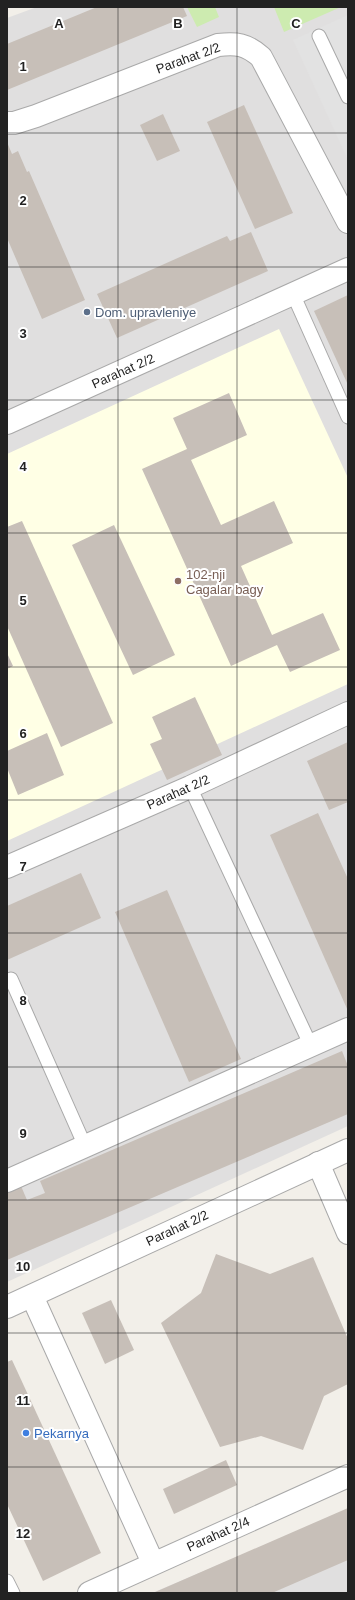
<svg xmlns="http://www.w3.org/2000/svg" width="355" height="1600" viewBox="0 0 355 1600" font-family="Helvetica,sans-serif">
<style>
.residential{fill:#e0dfdf}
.education{fill:#ffffe5}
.grass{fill:#cdebb0}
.parking{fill:#e2e2e2}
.building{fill:#c7bfb8}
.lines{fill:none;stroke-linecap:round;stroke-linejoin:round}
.service-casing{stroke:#a9a9a9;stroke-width:15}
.minor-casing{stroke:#a9a9a9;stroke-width:24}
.service{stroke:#fff;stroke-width:13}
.minor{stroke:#fff;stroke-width:22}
.grid{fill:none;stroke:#222;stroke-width:1;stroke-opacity:0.55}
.service-dot{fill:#5c6f8a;stroke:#fff;stroke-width:1.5}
.education-dot{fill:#8d6e63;stroke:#fff;stroke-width:1.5}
.shop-dot{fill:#3f7fe0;stroke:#fff;stroke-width:1.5}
.labels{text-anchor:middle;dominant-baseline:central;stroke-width:4;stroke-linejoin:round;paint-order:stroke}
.street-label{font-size:13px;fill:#222;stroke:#fff}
.service-label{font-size:13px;fill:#4e5e75;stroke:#fff;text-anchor:start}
.education-label{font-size:13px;fill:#785e54;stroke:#fff;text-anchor:start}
.shop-label{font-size:13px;fill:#366cbe;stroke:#fff;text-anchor:start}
.grid-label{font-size:13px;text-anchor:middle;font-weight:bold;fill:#222;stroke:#fff;stroke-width:4;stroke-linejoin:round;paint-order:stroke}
</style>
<rect width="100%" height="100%" fill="#f2efe9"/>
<g class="residential">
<polygon points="37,7 348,7 348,1126 7,1282 7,18"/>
<polygon points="348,1510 348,1593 152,1593"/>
</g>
<polygon class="education" points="279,329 348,478 348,684 7,841 7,454"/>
<g class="grass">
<polygon points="187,7 215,7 219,17 197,27"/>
<polygon points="274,7 341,7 284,32"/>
</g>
<polygon class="parking" points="348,15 348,160 293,40"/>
<g class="building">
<polygon points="97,7 183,7 187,16 7,90 7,44"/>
<polygon points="244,105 293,213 255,229 207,122"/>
<polygon points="163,114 180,151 157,161 140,125"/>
<polygon points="7,142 12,154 18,151 27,172 29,171 85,300 42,319 7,238"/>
<polygon points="251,232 268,271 117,338 97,294 227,236 230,241"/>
<polygon points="348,295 348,385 314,311"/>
<polygon points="229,393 247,435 191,460 221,525 274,501 293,543 241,566 272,635 323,613 340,650 290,672 277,645 231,666 142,469 187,449 173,418"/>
<polygon points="22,521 113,723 61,747 7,626 7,527"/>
<polygon points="114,525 175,655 133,675 72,545"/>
<polygon points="7,653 13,666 7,669"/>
<polygon points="195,697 222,755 167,780 150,744 162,739 152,717"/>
<polygon points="47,733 64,775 18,795 7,768 7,751"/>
<polygon points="348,742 348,802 329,810 307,761"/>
<polygon points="318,813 348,879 348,1011 270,835"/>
<polygon points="81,873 101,918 7,960 7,906"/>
<polygon points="167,890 241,1059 189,1082 115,912"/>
<polygon points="342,1051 348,1066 348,1114 7,1260 7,1192 21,1186 27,1200 45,1193 40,1181"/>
<polygon points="216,1254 270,1274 313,1257 348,1339 348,1384 324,1396 303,1450 261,1436 220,1447 161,1323 201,1293"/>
<polygon points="111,1300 134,1350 105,1364 82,1313"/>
<polygon points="12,1360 101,1553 43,1581 7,1504 7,1362"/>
<polygon points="226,1460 237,1485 174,1514 163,1489"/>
<polygon points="348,1508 348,1560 272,1593 153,1593"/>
</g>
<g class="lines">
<defs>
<g id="service">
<polyline points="319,36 348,97"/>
<polyline points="293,294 348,417"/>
<polyline points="190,787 311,1046"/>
<polyline points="11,979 85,1146"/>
<polyline points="7,1581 13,1593"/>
</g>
<g id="minor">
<path d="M 7,123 L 14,123 L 36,116 L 218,45 C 237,43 246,44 261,57 L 348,222"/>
<polyline points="7,423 348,269"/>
<polyline points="7,867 190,787 348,713"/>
<polyline points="318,1163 348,1233"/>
<polyline points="7,1181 348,1029"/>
<polyline points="32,1296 153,1563"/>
<polyline points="7,1307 348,1150"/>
<polyline points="89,1593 348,1476"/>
</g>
</defs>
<use href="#service" class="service-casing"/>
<use href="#minor" class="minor-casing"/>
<use href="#service" class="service"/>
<use href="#minor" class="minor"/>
</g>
<path class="grid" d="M 118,7 L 118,1593M 237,7 L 237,1593M 7,133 L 348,133M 7,267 L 348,267M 7,400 L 348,400M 7,533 L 348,533M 7,667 L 348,667M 7,800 L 348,800M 7,933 L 348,933M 7,1067 L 348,1067M 7,1200 L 348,1200M 7,1333 L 348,1333M 7,1467 L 348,1467"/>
<circle class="service-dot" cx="87" cy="312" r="4"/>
<circle class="education-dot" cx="178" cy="581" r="4"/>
<circle class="shop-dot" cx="26" cy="1433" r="4"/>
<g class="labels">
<g class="street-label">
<text transform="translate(188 58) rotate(-20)">Parahat 2/2</text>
<text transform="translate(123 371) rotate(-24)">Parahat 2/2</text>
<text transform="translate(178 792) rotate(-24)">Parahat 2/2</text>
<text transform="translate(177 1228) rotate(-25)">Parahat 2/2</text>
<text transform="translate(218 1534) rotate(-24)">Parahat 2/4</text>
</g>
<g class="service-label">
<text x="95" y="312">Dom. upravleniye</text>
</g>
<g class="education-label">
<text x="186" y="574">102-nji<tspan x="186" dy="15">Cagalar bagy</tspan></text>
</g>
<g class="shop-label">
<text x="34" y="1433">Pekarnya</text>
</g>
</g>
<g class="grid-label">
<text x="59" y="28">A</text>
<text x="178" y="28">B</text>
<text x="296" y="28">C</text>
<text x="23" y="71">1</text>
<text x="23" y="205">2</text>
<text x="23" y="338">3</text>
<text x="23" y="471">4</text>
<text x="23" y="605">5</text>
<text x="23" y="738">6</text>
<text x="23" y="871">7</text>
<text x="23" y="1005">8</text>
<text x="23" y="1138">9</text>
<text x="23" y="1271">10</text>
<text x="23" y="1405">11</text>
<text x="23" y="1538">12</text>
</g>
<rect width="355" height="1600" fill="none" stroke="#222222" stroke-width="16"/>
</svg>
